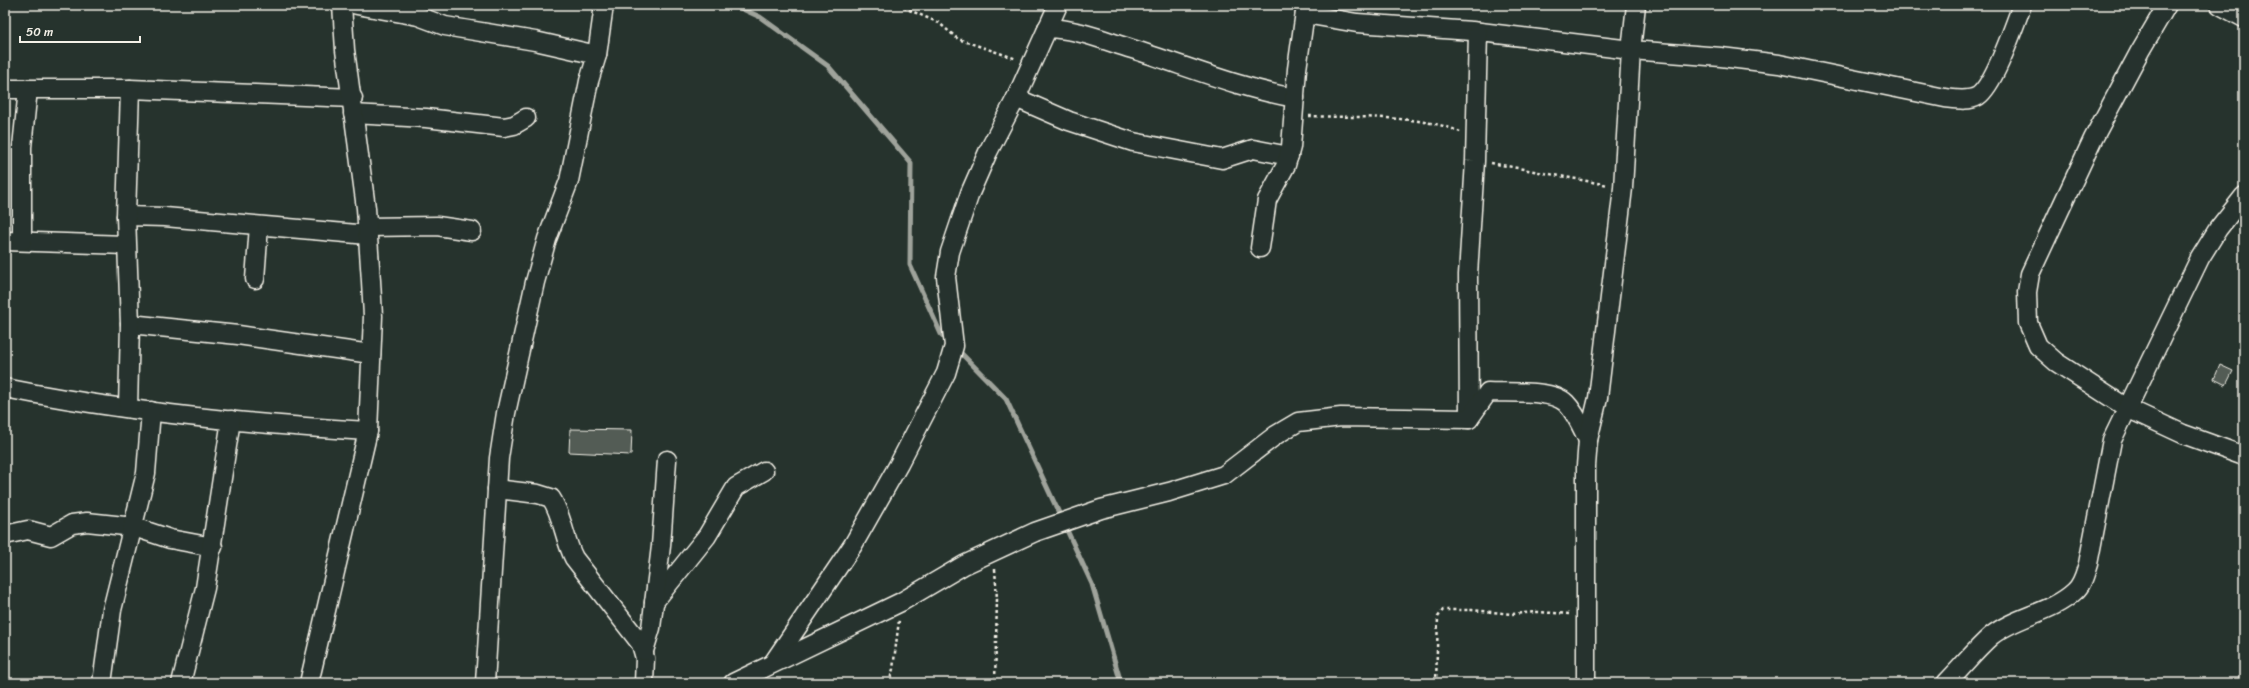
<svg xmlns="http://www.w3.org/2000/svg" width="2249" height="688" viewBox="0 0 2249 688" font-family="Sriracha,sans-serif">
<style>
.lines{fill:none;stroke-linecap:round;stroke-linejoin:round}
.stream{stroke:#9fa39b;stroke-width:5}
.building{fill:#525c55;stroke:#f4f1e8}
.minor-casing{stroke:#f4f1e8;stroke-width:21}
.path{stroke:#f4f1e8;stroke-width:2.5;stroke-dasharray:3 3;stroke-linecap:butt}
.minor{stroke:#26332d;stroke-width:18}
</style>
<rect width="100%" height="100%" fill="#26332d"/>
<filter id="ink" filterUnits="userSpaceOnUse"><feTurbulence type="fractalNoise" baseFrequency=".025" numOctaves="2"/><feDisplacementMap in="SourceGraphic" scale="8" xChannelSelector="R" yChannelSelector="G"/><feConvolveMatrix kernelMatrix="1 2 1 2 8 2 1 2 1" color-interpolation-filters="sRGB"/></filter>
<g filter="url(#ink)">
<g class="lines">
<g class="stream">
<polyline points="734,5 760,17 828,66 911,163 910,265 941,334 948,341"/>
<polyline points="957,349 1006,399 1092,584 1121,683"/>
</g>
</g>
<g class="building">
<polygon points="2220,365 2233,371 2226,385 2214,379"/>
<polygon points="570,429 632,430 631,455 569,452"/>
</g>
<g class="lines">
<defs>
<g id="minor">
<polyline points="357,5 418,16 445,26 535,41 597,55"/>
<polyline points="2167,5 2140,51 2093,139 2030,274 2027,292 2028,323 2038,346 2056,362 2127,408 2183,434 2244,456"/>
<polyline points="2220,5 2244,18"/>
<path d="M 1305,14 L 1357,23 L 1472,31 L 1631,50 L 1721,57 L 1779,64 L 1945,98 C 1955,99 1968,102 1978,96 C 1995,84 2014,26 2022,5"/>
<path d="M 1047,28 C 1078,29 1103,40 1132,49 C 1186,66 1239,88 1295,98"/>
<polyline points="5,89 130,89 353,98"/>
<polyline points="1016,98 1069,121 1133,142 1222,159 1253,149 1289,156"/>
<polyline points="353,114 426,118 504,127 514,125 526,118"/>
<polyline points="126,216 165,217 368,235"/>
<polyline points="367,227 437,226 472,231"/>
<polyline points="5,241 126,245"/>
<polyline points="22,241 22,147 28,89"/>
<polyline points="1260,248 1267,200 1286,165 1291,147 1297,69 1306,5"/>
<polyline points="255,279 259,226"/>
<polyline points="130,324 238,335 371,354"/>
<path d="M 5,388 C 124,412 247,424 368,431"/>
<polyline points="128,408 130,324 126,216 130,89"/>
<polyline points="1469,419 1468,275 1475,161 1478,32"/>
<path d="M 497,489 L 538,494 L 551,498 C 563,516 564,539 574,558 L 641,644 L 645,658 L 644,683"/>
<polyline points="5,535 28,530 51,536 72,524 87,522 134,527 170,539 213,547"/>
<polyline points="654,602 707,536 736,487 764,471"/>
<polyline points="644,651 651,628 661,546 667,460"/>
<polyline points="773,663 853,545 899,464 946,373 954,346 946,277 950,252 970,193 988,152 1016,98 1058,5"/>
<polyline points="102,683 112,610 146,473 151,411"/>
<polyline points="181,683 205,588 231,420"/>
<polyline points="309,683 368,431 373,316 371,281 366,208 345,50 342,5"/>
<polyline points="485,683 499,458 506,413 535,282 547,239 569,181 589,81 597,55 604,5"/>
<path d="M 733,683 L 901,602 L 964,565 L 1035,532 L 1101,509 L 1169,492 L 1224,475 L 1276,435 L 1298,422 L 1341,417 L 1469,419 L 1488,392 C 1508,393 1552,389 1566,403 C 1576,413 1582,428 1588,440"/>
<polyline points="1586,683 1586,466 1588,440 1598,398 1623,188 1631,50 1636,5"/>
<path d="M 1946,683 C 1961,668 1975,650 1991,636 C 2016,616 2052,613 2075,591 C 2083,584 2085,573 2088,564 L 2112,440 L 2200,258 L 2218,229 L 2244,196"/>
</g>
</defs>
<use href="#minor" class="minor-casing"/>
<g class="path">
<polyline points="898,5 939,23 958,39 1017,59"/>
<path d="M 1309,116 C 1352,118 1421,114 1460,132"/>
<polyline points="1491,163 1608,185"/>
<polyline points="995,569 997,599 995,683"/>
<polyline points="889,683 893,669 899,620"/>
<polyline points="1436,683 1438,617 1443,610 1472,610 1512,614 1537,612 1571,614"/>
</g>
<use href="#minor" class="minor"/>
</g>
</g>
<rect width="2249" height="688" fill="none" stroke="#26332d" stroke-width="20"/>
<rect x="10" y="10" width="2229" height="668" fill="none" stroke="#f4f1e8" stroke-width="1.5" filter="url(#ink)"/>
<path d="M20 36v6h120v-6" fill="none" stroke="#f4f1e8" stroke-width="2"/>
<text x="26" y="36" font-size="12" fill="#f4f1e8" stroke="#26332d" stroke-width="3" paint-order="stroke">50 m</text>
</svg>
